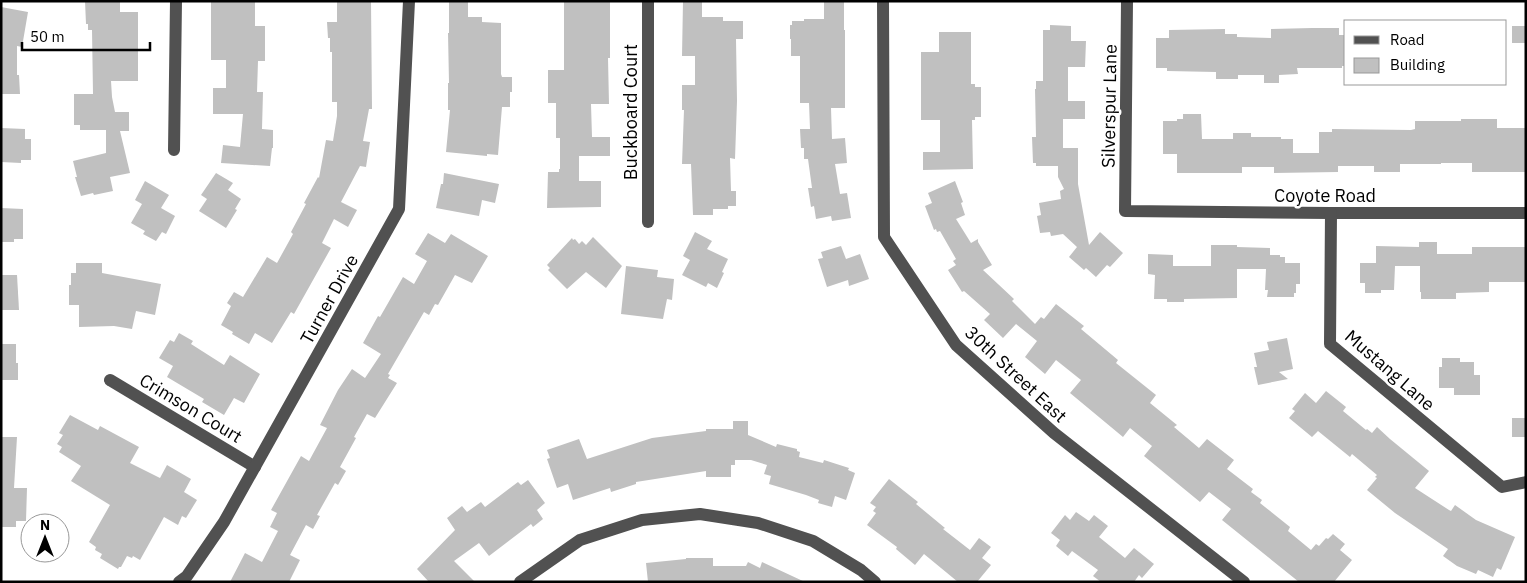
<svg xmlns="http://www.w3.org/2000/svg" width="1527" height="583" viewBox="0 0 1527 583" font-family="'IBM Plex Sans',sans-serif">
<style>
.building{fill:#c0c0c0}
.lines{fill:none;stroke-linecap:round;stroke-linejoin:round}
.minor{stroke:#515151;stroke-width:12}
.labels{text-anchor:middle;dominant-baseline:central;stroke-width:5;stroke-linejoin:round;paint-order:stroke}
.street-label{font-size:18px;fill:#000;stroke:#fff}
</style>
<rect width="100%" height="100%" fill="#fff"/>
<g class="building">
<polygon points="85,1 120,1 120,12 138,12 138,81 111,81 112,97 115,112 129,112 129,131 120,131 130,173 110,177 113,191 94,195 93,193 81,196 75,177 77,177 73,161 106,153 106,130 80,130 80,125 74,125 74,94 93,94 92,30 88,30 88,24 86,24"/>
<polygon points="211,1 255,1 255,26 265,26 265,61 258,61 257,92 263,92 262,129 273,130 273,148 272,148 270,166 221,163 223,145 240,147 243,114 213,114 213,88 226,88 226,60 211,60"/>
<polygon points="337,1 371,1 372,109 369,109 363,141 370,142 366,167 360,166 341,202 357,210 348,227 334,219 322,243 331,248 294,314 291,312 272,343 255,333 249,344 232,334 233,332 221,325 231,306 227,303 234,292 243,297 267,257 277,263 293,234 291,232 306,204 304,203 318,177 319,178 326,140 333,141 337,116 337,102 332,102 332,52 330,52 330,38 328,38 327,22 337,22"/>
<polygon points="449,1 468,1 468,17 482,17 482,22 501,23 501,74 502,77 512,77 512,92 510,92 510,107 502,107 498,155 487,154 487,156 446,152 450,110 448,110 448,83 449,83 448,33 449,33"/>
<polygon points="564,1 610,1 610,58 608,58 609,104 591,104 592,137 610,137 610,156 579,156 579,181 601,181 601,207 547,208 548,172 559,172 559,169 560,169 560,138 556,138 556,103 548,103 548,70 564,70"/>
<polygon points="683,1 702,1 702,17 723,17 723,21 743,21 743,39 736,39 737,101 735,159 730,158 731,191 736,191 736,206 728,206 728,209 713,209 713,215 693,215 691,164 682,164 684,110 682,110 682,85 695,85 695,56 682,56"/>
<polygon points="824,1 844,1 844,30 845,30 845,108 831,108 832,139 845,138 847,163 835,164 840,194 847,193 851,218 832,221 831,216 816,219 814,206 811,207 808,188 812,188 808,159 804,159 804,148 801,148 800,129 810,129 809,103 800,103 800,56 791,56 791,39 790,39 790,25 792,25 792,21 804,21 804,19 824,19"/>
<polygon points="1,7 28,12 22,47 17,46 17,75 19,75 20,94 1,94"/>
<polygon points="1050,25 1071,26 1071,41 1086,41 1085,67 1068,67 1068,101 1085,101 1085,119 1063,119 1063,148 1078,148 1078,184 1089,245 1100,232 1123,253 1110,267 1107,265 1096,277 1086,268 1084,270 1069,257 1077,247 1063,234 1051,236 1050,232 1040,233 1037,216 1041,215 1039,203 1061,199 1060,191 1064,189 1058,177 1058,166 1036,166 1036,163 1033,163 1032,137 1036,137 1035,89 1036,89 1036,81 1043,81 1043,30 1050,30"/>
<rect x="1512" y="26" width="14" height="17"/>
<polygon points="1312,28 1339,28 1339,35 1346,35 1346,66 1342,66 1342,68 1297,68 1298,74 1279,75 1279,83 1264,83 1264,75 1238,75 1238,79 1216,79 1216,72 1167,71 1167,68 1156,68 1156,38 1169,38 1169,30 1225,29 1225,34 1237,34 1237,37 1271,38 1271,29"/>
<polygon points="939,32 971,32 971,84 975,84 975,87 981,87 981,117 975,117 975,120 972,120 973,169 923,170 923,152 940,152 940,120 921,120 921,52 939,52"/>
<polygon points="1183,114 1201,114 1202,139 1233,139 1233,133 1251,133 1251,137 1281,137 1281,139 1293,139 1293,153 1319,153 1319,132 1332,132 1332,129 1411,130 1415,129 1415,121 1461,121 1461,119 1497,119 1497,128 1526,128 1526,172 1472,172 1472,163 1441,163 1441,164 1400,164 1400,172 1374,172 1374,166 1338,166 1338,172 1274,173 1274,167 1242,167 1242,173 1177,173 1177,154 1163,154 1163,121 1177,121 1177,119 1183,119"/>
<polygon points="1,128 25,129 25,139 31,139 31,160 21,160 21,163 1,162"/>
<polygon points="216,173 233,183 228,190 241,199 235,209 237,210 226,228 199,211 207,199 201,195"/>
<polygon points="444,173 499,184 495,203 482,200 479,216 436,208 441,184 443,184"/>
<polygon points="145,181 169,195 161,208 175,216 166,234 162,232 156,241 143,234 145,231 131,223 142,204 135,200"/>
<polygon points="955,181 963,202 961,203 965,215 956,219 971,243 978,239 978,242 992,265 983,270 1014,299 1012,301 1035,324 1041,317 1044,319 1056,304 1084,326 1081,329 1118,360 1116,363 1156,395 1150,403 1177,425 1174,427 1199,448 1207,439 1234,460 1227,469 1253,489 1251,492 1262,500 1260,503 1290,527 1288,531 1311,550 1316,544 1319,546 1326,538 1328,539 1333,534 1345,544 1340,550 1352,560 1334,582 1299,582 1222,520 1231,509 1209,492 1200,502 1144,456 1152,446 1130,428 1123,437 1070,393 1081,380 1056,360 1045,374 1025,357 1037,341 1016,324 1003,338 984,320 990,314 964,291 962,292 948,270 956,265 953,261 956,259 940,231 937,232 936,229 934,230 925,206 932,203 928,193"/>
<polygon points="1,208 23,209 23,239 14,239 14,242 1,242"/>
<polygon points="695,232 712,241 707,249 728,259 722,272 724,273 717,288 708,283 706,287 682,275 690,260 683,256"/>
<polygon points="428,233 445,243 451,234 488,256 472,283 455,275 438,305 435,304 429,315 424,312 388,374 390,375 388,378 397,383 375,418 367,414 354,437 356,438 340,467 346,471 338,485 335,483 317,515 320,516 313,529 306,525 290,555 300,560 289,582 230,582 245,553 262,562 278,531 270,527 277,513 271,510 301,456 309,461 327,428 320,425 338,390 352,369 365,378 381,354 363,343 378,316 380,317 403,277 414,284 427,261 415,254"/>
<polygon points="593,237 622,266 606,288 586,272 567,289 548,270 550,268 547,265 572,238 573,240 575,239 579,244 582,241 586,245"/>
<polygon points="1419,242 1437,242 1437,254 1472,254 1472,247 1526,247 1526,282 1489,282 1489,292 1456,293 1456,299 1421,299 1421,292 1420,292 1420,266 1395,266 1394,290 1381,290 1381,293 1365,293 1365,283 1360,283 1360,263 1376,263 1376,246 1419,247"/>
<polygon points="1211,245 1237,245 1237,247 1270,248 1270,255 1280,255 1280,257 1285,257 1285,263 1300,263 1300,284 1296,284 1296,293 1294,293 1294,297 1267,297 1268,290 1265,290 1266,269 1237,269 1237,298 1184,299 1184,302 1167,302 1167,299 1154,299 1155,275 1148,274 1148,254 1173,255 1173,266 1211,266"/>
<polygon points="841,246 846,259 860,254 869,279 849,286 848,280 827,287 818,259 823,258 821,252"/>
<polygon points="76,263 102,263 102,273 161,284 155,315 136,311 132,329 114,326 79,327 79,305 69,305 69,285 71,285 71,273 76,273"/>
<polygon points="626,266 658,270 657,277 674,279 672,300 667,299 663,319 621,314"/>
<polygon points="1,275 17,275 19,310 1,310"/>
<polygon points="179,333 193,341 191,344 224,365 230,355 260,374 244,403 234,398 224,415 202,402 204,399 167,377 173,366 159,358 170,340 174,342"/>
<polygon points="1287,338 1293,369 1279,372 1288,379 1258,385 1254,367 1257,367 1254,353 1269,350 1267,342"/>
<polygon points="1,344 16,344 16,363 18,363 18,380 1,380"/>
<polygon points="1442,358 1460,358 1460,362 1474,362 1474,375 1480,375 1480,395 1454,395 1454,388 1439,388 1439,367 1442,367"/>
<polygon points="1326,391 1346,407 1343,411 1366,430 1367,429 1372,433 1377,427 1390,439 1429,471 1415,488 1449,510 1451,511 1455,505 1476,520 1515,537 1501,570 1497,568 1493,577 1478,570 1476,574 1457,566 1443,556 1448,549 1395,513 1367,490 1377,478 1375,477 1377,475 1352,454 1350,457 1318,431 1312,437 1289,418 1295,411 1292,409 1305,393 1316,403"/>
<polygon points="70,415 98,430 100,426 139,447 130,463 160,478 167,465 191,479 184,492 197,500 186,518 182,516 178,525 164,517 140,560 133,556 132,558 127,556 121,567 119,567 118,569 100,558 102,554 95,550 96,547 89,542 110,505 71,481 81,466 59,452 62,447 57,444 63,435 59,433"/>
<rect x="1512" y="418" width="14" height="19"/>
<polygon points="733,421 748,421 748,435 776,447 777,444 797,449 797,451 800,452 799,457 823,463 824,460 849,468 848,470 855,473 846,500 835,496 832,507 818,503 819,500 806,495 769,484 771,476 764,474 767,465 751,460 735,460 735,465 731,465 731,477 706,477 706,471 636,482 636,484 611,492 610,488 573,500 568,484 557,488 547,459 550,458 547,450 579,439 587,459 652,438 706,431 706,429 733,429"/>
<polygon points="1,437 17,437 14,488 27,488 26,521 16,521 16,527 1,527"/>
<polygon points="889,479 918,502 916,504 945,528 943,529 970,550 979,538 991,547 982,558 991,565 977,582 958,582 924,554 915,565 896,549 897,547 867,525 876,513 873,511 876,507 870,503"/>
<polygon points="528,480 545,503 537,510 543,519 533,527 531,524 489,556 479,543 454,561 475,582 429,582 417,569 455,530 447,518 462,506 467,512 481,502 485,507 518,482 521,485"/>
<polygon points="1076,512 1089,521 1094,515 1108,526 1099,537 1125,558 1134,548 1154,564 1142,578 1139,575 1134,582 1101,582 1093,576 1098,570 1072,551 1068,556 1056,546 1060,540 1051,533 1065,515 1070,520"/>
<polygon points="686,558 713,558 713,566 746,566 748,562 760,568 762,562 805,582 648,582 646,563 686,559"/>
</g>
<g class="lines">
<g class="minor">
<polyline points="883,1 884,237 956,345 1054,433 1244,582"/>
<polyline points="1127,1 1125,211 1331,213 1526,213"/>
<polyline points="174,150 176,1"/>
<polyline points="1331,213 1330,344 1502,487 1526,482"/>
<polyline points="648,222 648,1"/>
<polyline points="110,380 255,467"/>
<polyline points="179,582 187,576 224,522 399,209 409,1"/>
<polyline points="520,582 580,540 642,520 700,514 758,523 813,541 861,570 875,582"/>
</g>
</g>
<g class="labels">
<g class="street-label">
<text transform="translate(1109 106) rotate(-89)">Silverspur Lane</text>
<text transform="translate(630 112) rotate(-90)">Buckboard Court</text>
<text x="1325" y="195">Coyote Road</text>
<text transform="translate(329 299) rotate(-61)">Turner Drive</text>
<text transform="translate(1390 370) rotate(41)">Mustang Lane</text>
<text transform="translate(1016 374) rotate(43)">30th Street East</text>
<text transform="translate(191 408) rotate(31)">Crimson Court</text>
</g>
</g>
<rect width="1527" height="583" fill="none" stroke="#000000" stroke-width="5"/>
<rect x="1344" y="20" width="162" height="65" fill="#ffffff" stroke="#999999"/>
<rect x="1354" y="36" width="25" height="8" fill="#515151" stroke="#999999"/>
<text x="1390" y="45" font-size="15" fill="#000000">Road</text>
<rect x="1354" y="58" width="25" height="15" fill="#c0c0c0" stroke="#999999"/>
<text x="1390" y="70" font-size="15" fill="#000000">Building</text>
<g transform="translate(45 538)"><circle r="24" fill="#ffffff" stroke="#999999"/>
<path d="M0-4L9 19L0 12L-9 19Z" fill="#000000"/>
<text y="-8" font-size="14" font-weight="bold" text-anchor="middle" fill="#000000">N</text>
</g>
<path d="M22 42v8h128v-8" fill="none" stroke="#000000" stroke-width="2.5"/>
<text x="30" y="42" font-size="15" fill="#000000" stroke="#ffffff" stroke-width="4" paint-order="stroke">50 m</text>
</svg>
